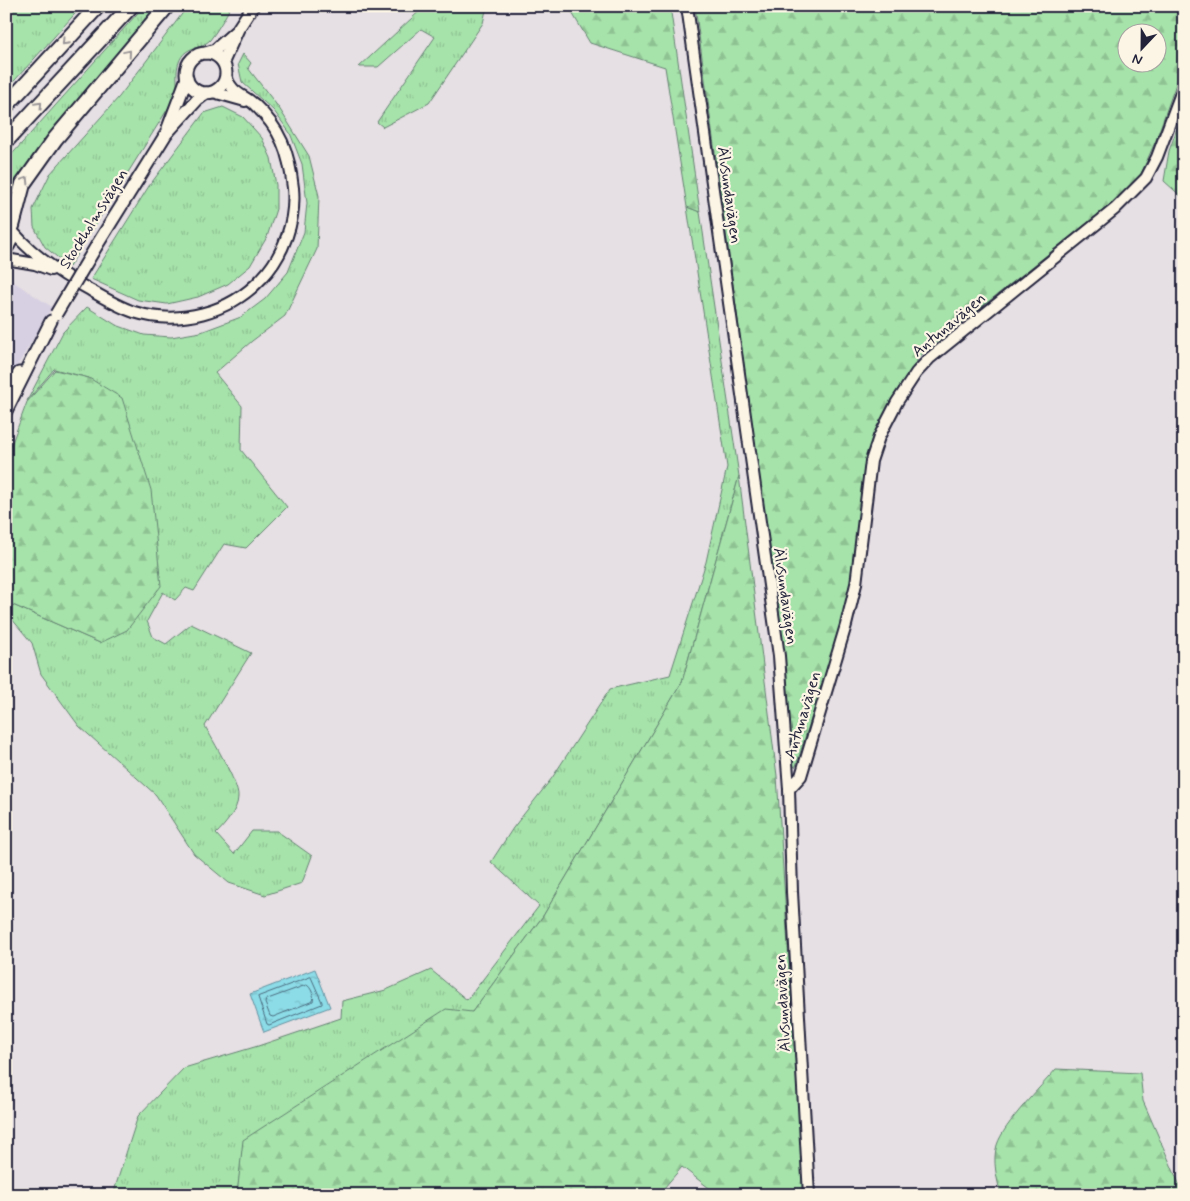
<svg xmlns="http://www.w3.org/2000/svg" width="1190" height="1201" viewBox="0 0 1190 1201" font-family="Mynerve,sans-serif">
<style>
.built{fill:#d7d0e2}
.grass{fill:url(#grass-tufts);stroke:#648272}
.forest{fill:url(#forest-firs);stroke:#648272;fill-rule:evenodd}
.water{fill:url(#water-ripples);stroke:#6292a2}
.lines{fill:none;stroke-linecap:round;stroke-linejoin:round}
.shore{stroke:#4c6c80;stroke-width:1}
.tertiary-casing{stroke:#22223b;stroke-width:14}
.secondary-casing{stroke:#22223b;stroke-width:15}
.motorway-casing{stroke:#22223b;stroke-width:18}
.tertiary{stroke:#fcf5e5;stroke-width:10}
.secondary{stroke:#fcf5e5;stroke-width:11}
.motorway{stroke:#fcf5e5;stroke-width:14}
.secondary-bridge-casing{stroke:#22223b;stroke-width:15;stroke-linecap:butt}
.secondary-bridge{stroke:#fcf5e5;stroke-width:11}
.oneway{stroke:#9a9698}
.labels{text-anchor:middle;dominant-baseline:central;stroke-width:4.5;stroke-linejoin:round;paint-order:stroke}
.street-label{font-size:16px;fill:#22223b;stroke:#fcf5e5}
</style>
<defs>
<pattern id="grass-tufts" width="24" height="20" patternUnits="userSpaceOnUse" patternTransform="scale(1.25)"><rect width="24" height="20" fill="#a6e3aa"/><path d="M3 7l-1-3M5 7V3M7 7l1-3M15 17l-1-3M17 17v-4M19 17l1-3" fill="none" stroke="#8fc293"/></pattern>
<pattern id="forest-firs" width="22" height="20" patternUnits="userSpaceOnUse" patternTransform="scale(1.25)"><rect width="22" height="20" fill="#a6e3aa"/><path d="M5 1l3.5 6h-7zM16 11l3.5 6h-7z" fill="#8fc293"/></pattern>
<pattern id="water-ripples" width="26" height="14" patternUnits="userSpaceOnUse" patternTransform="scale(1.25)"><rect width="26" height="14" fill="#8cdce7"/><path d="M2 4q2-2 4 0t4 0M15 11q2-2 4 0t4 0" fill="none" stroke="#78bcc7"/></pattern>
</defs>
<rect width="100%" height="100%" fill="#e6dfe3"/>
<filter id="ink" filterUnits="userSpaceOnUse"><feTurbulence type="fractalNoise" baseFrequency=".02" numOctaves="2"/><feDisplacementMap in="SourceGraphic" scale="10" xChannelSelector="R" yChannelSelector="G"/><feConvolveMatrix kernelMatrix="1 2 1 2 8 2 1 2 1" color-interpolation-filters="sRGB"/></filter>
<g filter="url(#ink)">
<polygon class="built" points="6,277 52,307 6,385"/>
<g class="grass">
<polygon points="9,6 82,6 6,90 6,8"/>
<polygon points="144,6 160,6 10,212 6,210 6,161"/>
<path d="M 188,6 L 231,6 C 225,17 218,30 210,40 C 200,50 185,45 179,62 C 175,72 178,84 177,94 L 69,267 L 45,247 L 34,227 L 33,209 L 50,174 L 119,97 Z"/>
<polygon points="425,6 487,6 483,23 429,103 383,127 377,122 435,37 421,29 378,67 359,67"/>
<path d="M 243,54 L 251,63 L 248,68 L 279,108 L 309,156 L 319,196 L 317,249 L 285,316 L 252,341 L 215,373 L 242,406 L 241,450 L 287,507 L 246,548 L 224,544 L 194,591 L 186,588 L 175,600 L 163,592 L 147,621 L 153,637 L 166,644 L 191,624 L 251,653 L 205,726 C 212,739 239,784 238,797 C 238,810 224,826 216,834 L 234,854 L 252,831 L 277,831 L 312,856 L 302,883 L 265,895 L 229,883 L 194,854 L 156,795 L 79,726 L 41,674 L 32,643 L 6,612 L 6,602 L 100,643 L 89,378 L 54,369 L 27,401 L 63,332 L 87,307 L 116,325 L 144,335 L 171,337 L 201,332 L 241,317 L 265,299 L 288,272 L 304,232 L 307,203 L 302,164 L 290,133 L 274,111 L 242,82 L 238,64 Z"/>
<polygon points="223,107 243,117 262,138 271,158 276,185 276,209 267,237 250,266 228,284 198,297 167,304 138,300 91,279 149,186 204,113"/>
<polygon points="687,207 700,212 739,476 682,682 543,916 472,1012 244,1140 237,1195 115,1195 115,1188 138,1116 184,1068 258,1046 341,1018 342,1001 386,990 431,970 467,1000 539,906 491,862 513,828 552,778 610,689 670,675 706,562 727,467"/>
</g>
<g class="forest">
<polygon points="568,6 670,6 700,212 687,207 665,67 590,43"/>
<path d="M 695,6 L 1184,6 L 1184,61 L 1156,140 L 1141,174 L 1111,204 L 920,356 L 893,397 L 872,442 L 865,469 L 851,582 L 842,622 L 796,766 L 791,768 L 784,658 ZM 1128,32 L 1158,32 L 1158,62 L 1128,62 Z"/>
<polygon points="1184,109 1184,199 1164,181 1169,151"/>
<polygon points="55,370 89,378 122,398 151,490 161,586 127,630 100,643 6,602 6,459 27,402"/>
<polygon points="739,476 777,776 804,1195 718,1195 682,1167 658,1195 237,1195 243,1140 446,1009 472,1012 543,916 682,682"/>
<path d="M 1056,1069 L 1140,1073 L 1143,1101 L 1184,1195 L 1001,1195 C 997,1179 992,1161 997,1145 C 1004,1123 1040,1088 1056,1069 Z"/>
</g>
<polygon class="water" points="315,969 330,1007 264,1032 250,994"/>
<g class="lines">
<g class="shore">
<polygon points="311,977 322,1002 322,1004 269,1025 267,1024 258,997"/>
<path d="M 307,985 C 311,987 315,997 313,1001 L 273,1017 L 270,1016 L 265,1003 L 266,1000 Z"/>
</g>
<defs>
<g id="tertiary">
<polyline points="687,6 779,656 789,789 792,892 809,1195"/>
<polyline points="213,92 245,101"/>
<path d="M 6,220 C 16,230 15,239 6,250"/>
<path d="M 14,233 C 33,255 58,272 83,286 C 99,295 116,306 134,312 C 179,326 230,313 262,278 C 284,255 296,220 293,188 C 289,152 281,129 254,104 C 242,94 231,93 226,76"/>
<polyline points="6,259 35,264 51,270"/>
<polyline points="789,789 801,776 846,625 856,584 871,461 879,437 897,402 916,373 930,358 1089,230 1115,209 1146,178 1157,157 1184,85"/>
</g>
<g id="secondary">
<polyline points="206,53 215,50 235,32"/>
<circle cx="206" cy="73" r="20"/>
<polyline points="223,62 238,29 253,6"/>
<polyline points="168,128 187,78"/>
<polyline points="97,245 166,134 197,100 206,93"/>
<polyline points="6,392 19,373"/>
<polyline points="6,411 51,321"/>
</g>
<g id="motorway">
<polyline points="6,106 98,6"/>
<polyline points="6,141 131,6"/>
<polyline points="12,226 23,184 55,139 167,6"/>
</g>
</defs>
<use href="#tertiary" class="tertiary-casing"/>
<use href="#secondary" class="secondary-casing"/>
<use href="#motorway" class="motorway-casing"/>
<use href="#tertiary" class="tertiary"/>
<use href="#secondary" class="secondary"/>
<use href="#motorway" class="motorway"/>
<defs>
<polyline id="secondary-bridge" points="56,314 97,245"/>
</defs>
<use href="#secondary-bridge" class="secondary-bridge-casing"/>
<use href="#secondary-bridge" class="secondary-bridge"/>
</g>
<defs><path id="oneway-chevron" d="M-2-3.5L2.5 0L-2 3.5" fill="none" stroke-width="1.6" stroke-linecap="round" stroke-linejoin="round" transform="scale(1.25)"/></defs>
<g class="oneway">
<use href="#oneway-chevron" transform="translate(65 42) rotate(133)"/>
<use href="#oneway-chevron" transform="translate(128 53) rotate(-50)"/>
<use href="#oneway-chevron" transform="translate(39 105) rotate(-47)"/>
<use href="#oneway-chevron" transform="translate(26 180) rotate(-58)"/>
</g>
</g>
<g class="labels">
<g class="street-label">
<text transform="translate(729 195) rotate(82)">Älvsundavägen</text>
<text transform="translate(94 219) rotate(-58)">Stockholmsvägen</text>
<text transform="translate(949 325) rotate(-40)">Antunavägen</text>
<text transform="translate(785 596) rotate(82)">Älvsundavägen</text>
<text transform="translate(803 715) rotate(-73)">Antunavägen</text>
<text transform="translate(783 1003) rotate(-93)">Älvsundavägen</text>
</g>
</g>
<rect width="1190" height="1201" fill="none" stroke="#fcf5e5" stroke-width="25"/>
<rect x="12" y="12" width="1165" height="1176" fill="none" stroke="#22223b" stroke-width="2" filter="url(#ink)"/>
<g transform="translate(1142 48) rotate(202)"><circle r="24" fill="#fcf5e5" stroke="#a5a1a1"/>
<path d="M0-4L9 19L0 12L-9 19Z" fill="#22223b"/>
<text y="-8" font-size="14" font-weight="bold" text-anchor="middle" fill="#22223b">N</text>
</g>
</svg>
